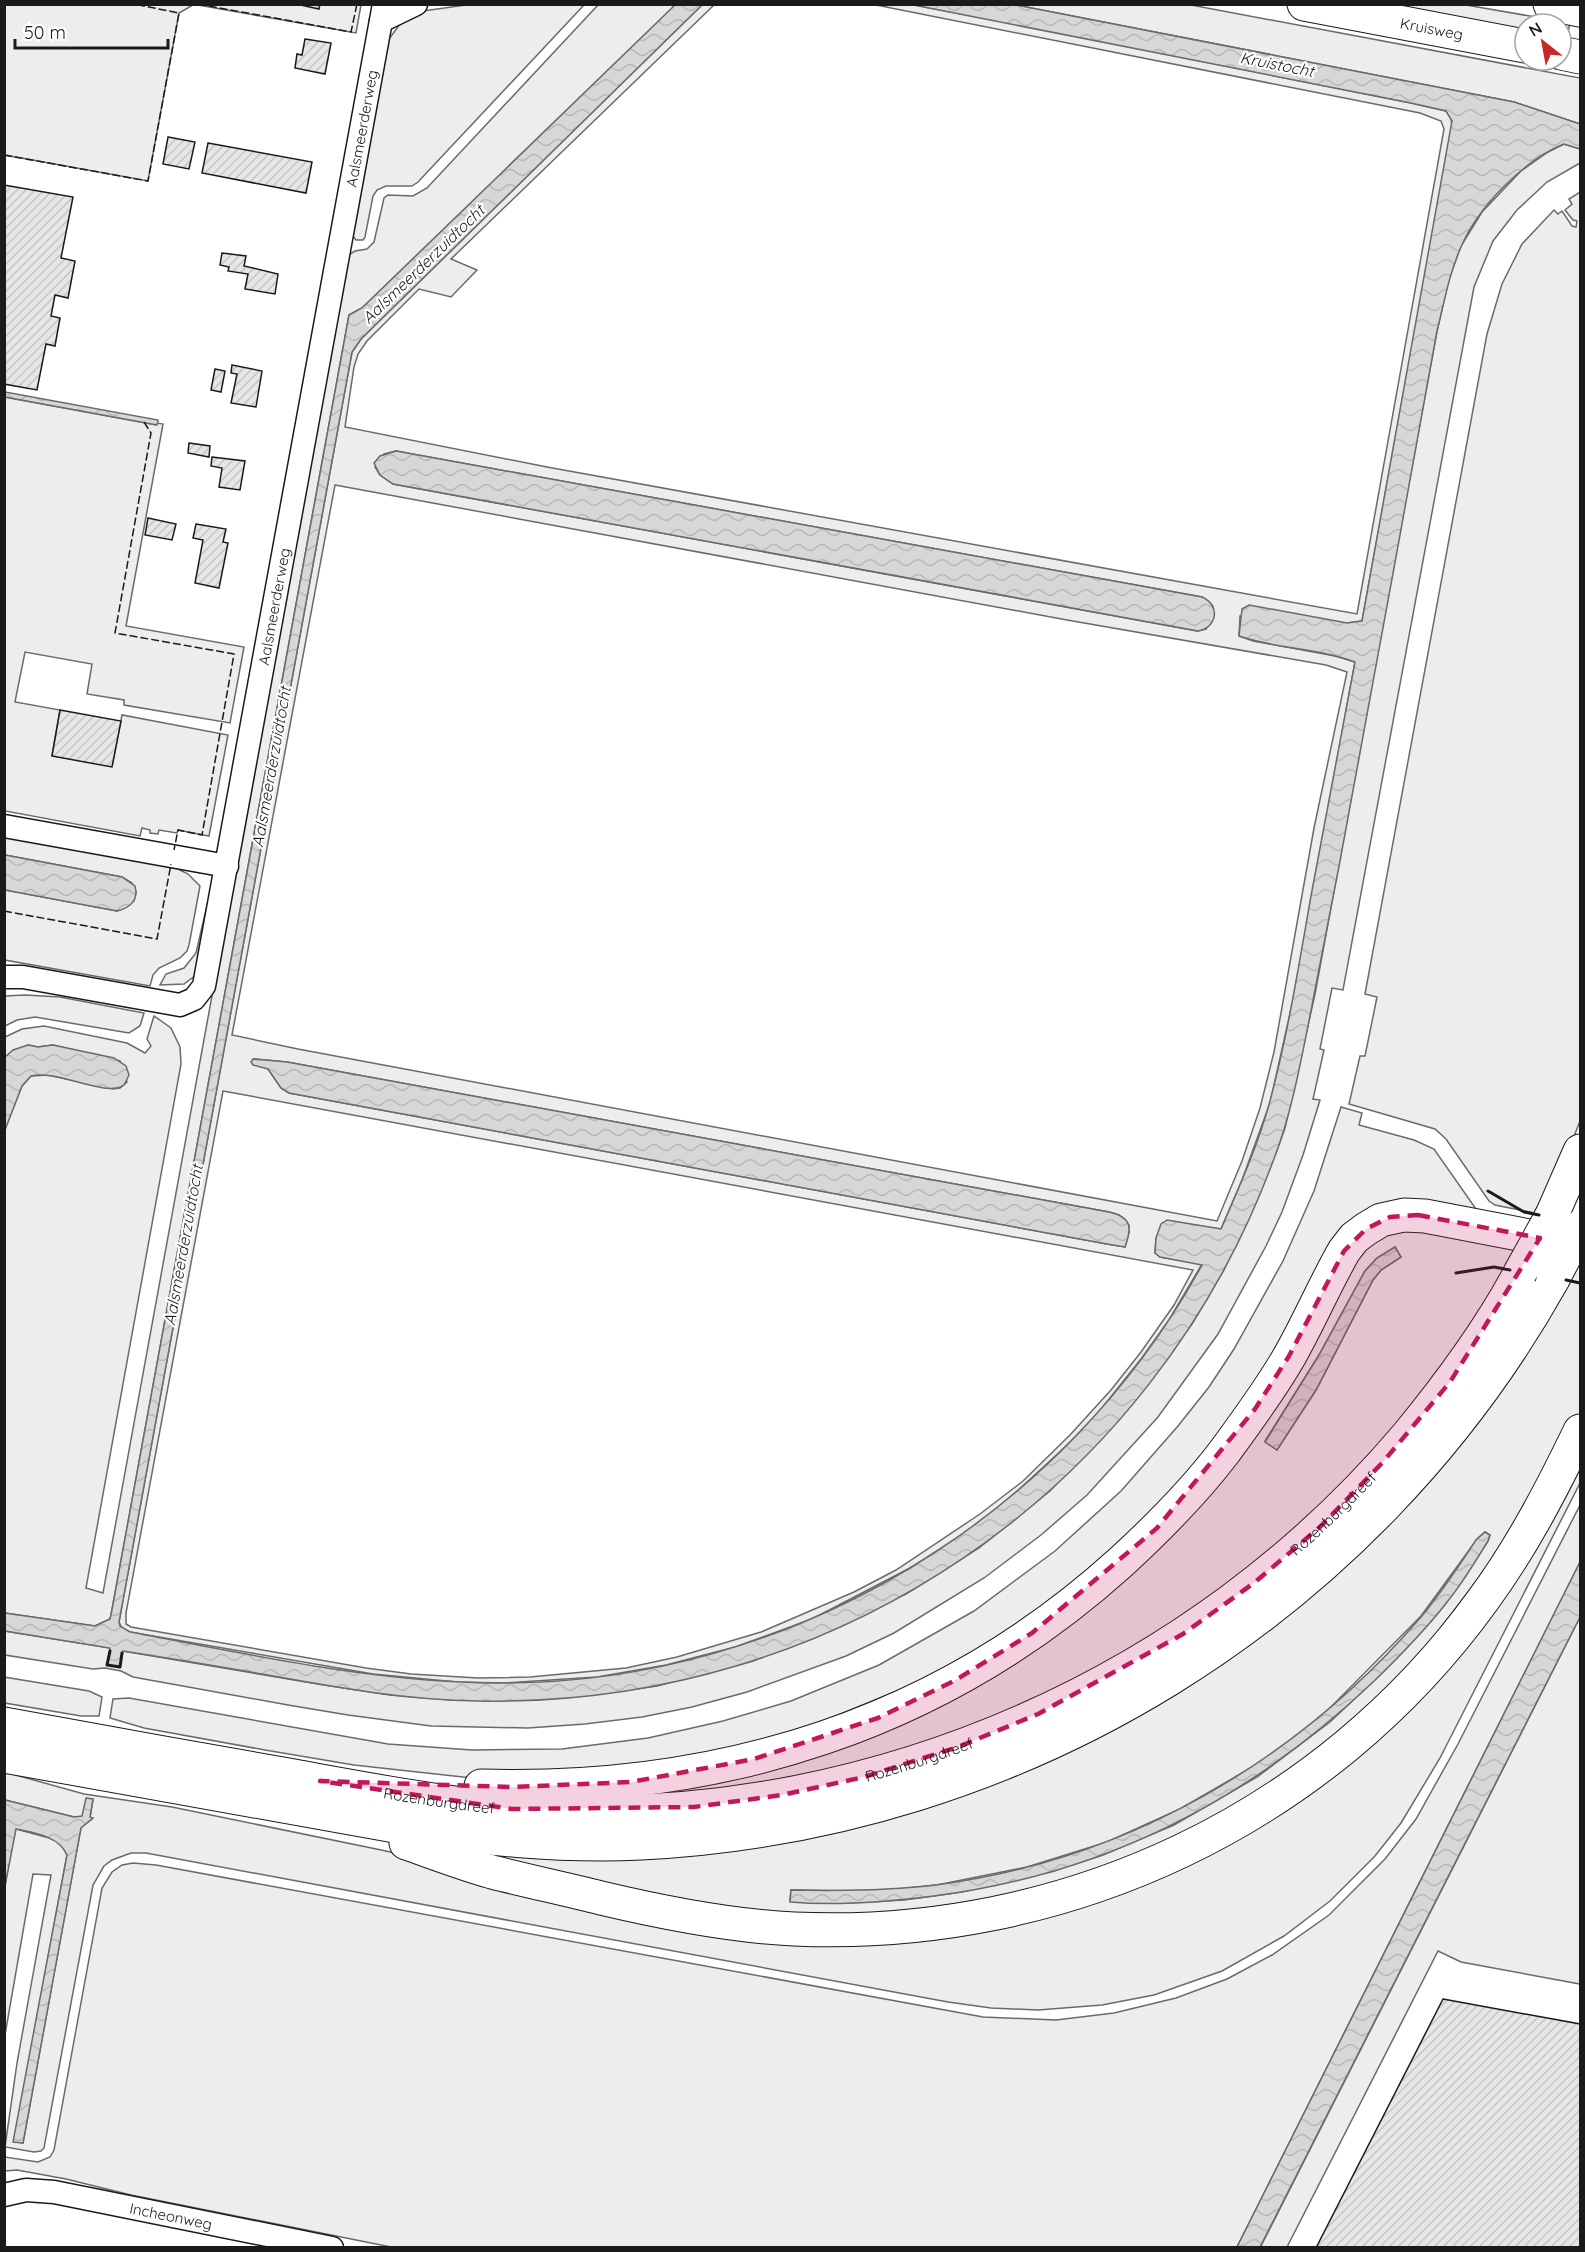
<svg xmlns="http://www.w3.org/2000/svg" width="1585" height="2252" viewBox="0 0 1585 2252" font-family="Quicksand,sans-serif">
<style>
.built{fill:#ededed;stroke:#6a6a6a;stroke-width:1.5;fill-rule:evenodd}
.water{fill:url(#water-waves);stroke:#6a6a6a;stroke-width:1.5}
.building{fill:url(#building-hatch);stroke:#1a1a1a;stroke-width:1.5}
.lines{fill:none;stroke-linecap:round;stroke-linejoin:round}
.minor-casing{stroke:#1a1a1a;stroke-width:25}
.highway-casing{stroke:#1a1a1a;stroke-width:35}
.minor{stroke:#fff;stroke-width:22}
.highway{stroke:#fff;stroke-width:33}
.highway-bridge-casing{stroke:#1a1a1a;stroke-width:35;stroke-linecap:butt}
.highway-bridge{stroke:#fff;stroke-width:33}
.fence{stroke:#1a1a1a;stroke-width:1.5;stroke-dasharray:8 3;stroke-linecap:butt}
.wall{stroke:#1a1a1a;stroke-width:3}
.marked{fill:#c2185b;fill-opacity:0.2;stroke:#c2185b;stroke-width:4.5;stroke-dasharray:12 8;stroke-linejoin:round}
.labels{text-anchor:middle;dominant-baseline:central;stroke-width:4.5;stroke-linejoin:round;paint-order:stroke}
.street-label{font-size:15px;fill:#1a1a1a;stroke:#fff}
.water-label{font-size:16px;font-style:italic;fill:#1a1a1a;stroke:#fff}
</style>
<defs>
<pattern id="water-waves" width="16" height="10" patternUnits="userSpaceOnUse" patternTransform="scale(1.5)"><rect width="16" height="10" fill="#d7d7d7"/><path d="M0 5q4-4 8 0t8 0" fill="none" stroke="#b8b8b8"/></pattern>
<pattern id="building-hatch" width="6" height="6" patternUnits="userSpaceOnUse" patternTransform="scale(1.5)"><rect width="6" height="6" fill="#e6e6e6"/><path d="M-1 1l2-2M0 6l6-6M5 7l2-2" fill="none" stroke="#c5c5c5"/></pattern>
</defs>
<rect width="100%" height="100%" fill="#fff"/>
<g class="built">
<polygon points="4,5 193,5 179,13 148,181 5,155"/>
<polygon points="198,5 361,5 356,33"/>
<polygon points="466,5 584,5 418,182 412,186 386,186 377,190 373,196 365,237 363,240 356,240 353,236 389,39 400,24 423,11"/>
<polygon points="598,5 676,5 362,308 349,315 111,1615 110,1619 95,1626 5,1613 4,1130 22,1086 31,1076 48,1075 113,1089 120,1088 127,1082 120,1061 53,1045 38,1047 28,1045 5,1057 5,1037 22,1029 44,1026 127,1043 145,1053 151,1046 147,1039 154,1016 171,1028 180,1047 181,1064 86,1588 103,1593 347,256 355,251 367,249 374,242 384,198 388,195 413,196 427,188"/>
<path d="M 702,5 L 714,5 L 451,259 L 477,270 L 451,297 L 419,289 L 367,341 L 358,354 L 354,367 L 345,427 L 547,467 L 1357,614 L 1444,129 L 1441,121 L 1420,113 L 876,5 L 914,5 L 1015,24 L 1411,103 L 1446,111 L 1451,118 L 1452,127 L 1362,621 L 1347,623 L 1240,616 L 1239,636 L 1253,641 L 1335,656 L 1355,662 L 1293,1000 L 1270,1103 L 1242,1180 L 1221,1229 L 1167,1221 L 1156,1238 L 1155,1253 L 1160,1257 L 1202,1264 L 1169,1320 L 1141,1359 L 1098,1413 L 1077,1436 L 1001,1506 L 960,1536 L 912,1567 L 812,1619 L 735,1647 L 666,1665 L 597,1677 L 506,1683 L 457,1682 L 373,1674 L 130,1632 L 122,1629 L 119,1622 L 352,352 L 361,339 ZM 396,451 L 1202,597 L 1213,606 L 1213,619 L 1206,629 L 1197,631 L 393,484 L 380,475 L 375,467 L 384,454 ZM 335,485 L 1067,620 L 1326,665 L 1347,672 L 1314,828 L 1274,1052 L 1260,1108 L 1242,1161 L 1217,1221 L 298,1049 L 232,1035 ZM 255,1059 L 287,1062 L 1109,1212 L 1119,1215 L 1129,1225 L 1129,1233 L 1125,1247 L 1107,1244 L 289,1093 L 281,1088 L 268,1069 ZM 223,1091 L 1193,1270 L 1174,1305 L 1141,1352 L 1111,1390 L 1070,1435 L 1023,1481 L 980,1514 L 896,1570 L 854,1592 L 761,1632 L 677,1657 L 626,1668 L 530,1677 L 478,1678 L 411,1674 L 366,1668 L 131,1627 L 126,1624 L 126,1613 Z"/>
<polygon points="1016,5 1191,5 1580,78 1580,124 1514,102"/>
<polygon points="1368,5 1466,5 1570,23 1566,42 1561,41 1561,24 1525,24 1525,34"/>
<polygon points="1564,144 1580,149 1580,163 1547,182 1517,210 1493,241 1474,287 1343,990 1332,988 1320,1049 1324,1050 1313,1099 1320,1100 1303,1155 1282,1212 1266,1246 1218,1334 1158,1417 1087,1495 1041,1535 984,1578 894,1633 846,1656 747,1692 692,1707 642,1717 585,1724 528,1728 431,1726 348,1715 288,1705 133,1677 121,1671 105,1668 93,1669 5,1655 5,1631 110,1648 119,1667 123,1651 324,1685 390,1695 451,1700 534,1700 584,1696 657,1686 753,1661 906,1594 979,1548 1050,1491 1122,1416 1192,1324 1224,1270 1276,1153 1285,1128 1315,994 1437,331 1449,279 1461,246 1482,212 1521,171 1548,152"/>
<polygon points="1580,192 1580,1121 1557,1179 1546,1196 1580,1222 1495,1205 1489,1201 1446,1139 1435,1129 1349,1104 1360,1056 1365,1056 1377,997 1365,994 1487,334 1502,284 1522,244 1554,210 1558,214 1562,211 1572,226 1576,227 1577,221 1573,220 1565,210 1572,204 1569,199"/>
<polygon points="4,397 156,425 157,423 163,424 126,626 244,647 230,723 124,705 124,700 87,694 92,664 25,652 15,702 60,710 52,756 112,766 122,715 228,735 209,836 178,830 177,833 159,830 158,834 150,833 150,830 142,828 140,836 5,811"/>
<polygon points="4,837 176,868 188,874 200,886 189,945 187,951 180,958 159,968 153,975 150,986 5,960 5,890 117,911 134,901 136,892 132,883 122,877 5,855"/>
<polygon points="208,901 209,915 196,975 184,984 160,985 166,974 184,968 196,953"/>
<polygon points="25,995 60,997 144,1013 140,1026 129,1033 35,1017 17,1020 5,1026 5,996"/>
<polygon points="1341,1107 1362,1113 1359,1125 1414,1140 1434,1149 1476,1209 1415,1209 1319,1287 1178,1498 992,1652 733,1758 472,1778 354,1765 265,1750 144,1728 110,1718 113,1699 129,1698 388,1744 472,1750 562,1749 648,1738 723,1721 791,1701 879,1665 974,1611 1055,1551 1121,1491 1178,1426 1209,1387 1234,1349 1283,1261 1314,1191"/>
<path d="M 1423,1223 L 1580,1250 L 1580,1416 L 1553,1472 L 1514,1542 L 1469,1608 L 1434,1652 L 1396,1692 L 1354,1731 L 1297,1775 L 1246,1810 L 1196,1837 L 1122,1870 L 1030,1899 L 973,1912 L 912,1920 L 857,1923 L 794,1923 L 749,1919 L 679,1909 L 496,1866 L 498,1851 L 589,1855 L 670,1852 L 758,1842 L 877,1817 L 989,1781 L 1070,1746 L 1157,1700 L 1229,1653 L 1269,1625 L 1329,1575 L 1397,1509 L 1433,1470 L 1462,1436 L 1514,1364 L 1569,1281 L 1505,1269 L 1498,1279 L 1496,1293 L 1488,1306 L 1450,1362 L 1410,1414 L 1338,1493 L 1278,1548 L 1224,1591 L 1130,1654 L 1066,1688 L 1008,1716 L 925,1747 L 814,1777 L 736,1791 L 689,1796 L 621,1801 L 511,1798 L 512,1793 L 603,1790 L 677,1782 L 749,1767 L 788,1757 L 835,1741 L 906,1712 L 940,1695 L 1003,1660 L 1089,1599 L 1139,1555 L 1190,1503 L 1234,1450 L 1272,1395 L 1297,1355 L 1335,1281 L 1358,1248 L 1369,1239 L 1388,1229 ZM 1395,1247 L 1401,1257 L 1381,1270 L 1373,1280 L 1316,1390 L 1277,1450 L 1265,1441 L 1319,1355 L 1365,1271 L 1377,1258 ZM 1485,1532 L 1490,1535 L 1488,1541 L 1465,1577 L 1438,1613 L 1386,1669 L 1330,1722 L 1257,1777 L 1174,1825 L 1103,1855 L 1051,1872 L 962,1892 L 904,1900 L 848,1903 L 790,1901 L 791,1890 L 858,1891 L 897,1889 L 937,1885 L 1027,1867 L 1107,1842 L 1180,1809 L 1254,1766 L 1287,1744 L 1325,1713 L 1421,1616 L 1478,1538 Z"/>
<polygon points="1580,1444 1580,1483 1440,1758 1401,1823 1375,1856 1330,1901 1284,1936 1222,1971 1154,1995 1102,2005 1038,2010 991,2008 948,2002 146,1853 131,1853 112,1860 104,1866 93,1885 44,2148 41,2151 34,2152 5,2147 17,2063 51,1875 33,1874 5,2035 5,1886 14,1832 16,1829 53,1839 61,1844 67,1855 14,2141 23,2143 81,1827 92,1819 90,1818 93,1800 82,1817 74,1817 5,1800 5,1772 84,1794 172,1807 386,1851 666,1919 1016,1916 1343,1757"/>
<polygon points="1580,1505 1580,1562 1237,2247 391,2247 131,2195 66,2179 17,2170 5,2171 5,2157 38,2162 50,2157 54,2150 102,1888 112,1872 122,1865 133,1863 156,1865 983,2017 1056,2020 1114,2013 1176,1998 1227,1979 1272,1955 1329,1915 1385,1859 1416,1819 1458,1744"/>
<polygon points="1580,1617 1580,1984 1461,1962 1438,1951 1287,2247 1260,2248"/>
<polygon points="4,1677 89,1691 102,1697 99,1716 81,1716 5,1703"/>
</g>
<g class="water">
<path d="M 676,4 L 702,5 L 361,339 L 352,352 L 119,1622 L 120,1626 L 130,1632 C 253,1655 378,1683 503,1683 C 792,1683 1064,1517 1202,1265 L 1160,1257 L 1155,1253 L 1156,1238 L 1161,1224 L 1167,1220 L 1221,1229 C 1239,1188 1258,1145 1270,1101 C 1288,1034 1299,964 1311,896 C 1326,818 1340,740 1355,662 C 1318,648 1276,649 1239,636 L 1242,609 L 1249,605 L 1347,623 L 1362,621 L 1452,121 L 1446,111 L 1411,103 L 914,5 L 1016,5 L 1514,102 L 1580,124 L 1580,149 L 1564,144 C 1524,160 1478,207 1461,247 C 1449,274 1444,303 1437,331 C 1405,508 1373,684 1340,861 C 1329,916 1319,971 1308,1026 C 1299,1070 1291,1114 1275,1156 C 1153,1492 835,1708 478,1701 C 403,1700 329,1686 256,1673 C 211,1665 167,1658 123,1651 L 120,1667 L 107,1665 L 110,1648 L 5,1631 L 5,1613 L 95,1626 L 110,1619 L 111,1615 L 349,315 L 362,308 Z"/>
<polygon points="5,392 158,420 157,425 5,397"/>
<path d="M 396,451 L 1202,597 C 1221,605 1217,628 1198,631 L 393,484 L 380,475 L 374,463 L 380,456 Z"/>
<path d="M 5,855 L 122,877 L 135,886 C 139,900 130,908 117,911 L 5,890 Z"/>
<path d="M 28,1045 L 38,1047 L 53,1045 L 114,1058 L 126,1066 L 129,1075 L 124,1085 C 105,1098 57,1069 31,1076 L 22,1086 L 5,1130 L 5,1057 L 13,1050 Z"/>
<path d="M 253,1059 L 287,1062 L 1109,1212 C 1132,1217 1132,1228 1125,1247 L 1107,1244 L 289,1093 L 281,1088 L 268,1069 L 253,1065 L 251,1062 Z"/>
<polygon points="1395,1247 1401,1257 1381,1270 1373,1280 1316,1390 1277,1450 1265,1442 1319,1355 1365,1271 1377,1258"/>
<path d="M 1485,1532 L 1490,1535 L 1488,1541 C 1476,1560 1465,1579 1451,1597 C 1427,1629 1399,1657 1371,1684 C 1247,1801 1105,1874 934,1896 C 887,1902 837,1906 790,1902 L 791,1890 C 839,1891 887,1891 936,1885 C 1127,1860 1295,1763 1421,1617 C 1441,1593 1459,1566 1476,1540 Z"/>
<polygon points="1580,1562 1580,1617 1260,2247 1237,2247"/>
<path d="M 86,1798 L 93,1799 L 90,1817 L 93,1818 L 81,1828 L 23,2143 L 13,2142 L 67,1855 C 59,1836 34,1833 16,1829 L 5,1886 L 5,1800 L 74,1817 L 82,1816 Z"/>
</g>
<g class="building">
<polygon points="296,4 320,4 319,9"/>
<polygon points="305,39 331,43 325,74 295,68 297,54 302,55"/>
<polygon points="168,137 195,142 189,169 163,164"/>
<polygon points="208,143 312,162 306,193 202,173"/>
<polygon points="4,185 73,197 61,258 75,261 68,298 55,295 51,316 60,318 55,346 46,344 37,390 4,384"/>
<polygon points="222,253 246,256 244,266 278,274 275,294 245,289 248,274 228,271 229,267 220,265"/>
<polygon points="232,365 262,371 256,407 231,403 237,374 231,373"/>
<polygon points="215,369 225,371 221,392 211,390"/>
<polygon points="189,443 210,446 209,457 188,453"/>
<polygon points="212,457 245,461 240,490 219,487 222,468 211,466"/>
<polygon points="148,518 176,524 172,540 145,535"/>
<polygon points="196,524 226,529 223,542 228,543 219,588 195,583 203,540 193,538"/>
<polygon points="60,710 121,721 112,767 52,756"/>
<polygon points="1443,1999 1580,2024 1580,2248 1316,2248"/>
</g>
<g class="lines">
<defs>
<g id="minor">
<polyline points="381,21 416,4"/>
<polyline points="4,826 227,866"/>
<path id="s1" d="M 4,977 L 23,977 L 180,1005 L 194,999 L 204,986 L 384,4"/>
<path id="s2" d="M 4,2195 L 26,2190 L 54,2192 L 332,2248"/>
</g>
<g id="highway">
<path id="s3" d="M 1304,4 L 1525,46"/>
<polyline points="1550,4 1580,10"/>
<polyline points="1561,53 1580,57"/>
<polyline points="1552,1215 1580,1151"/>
<path id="s4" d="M 4,1724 C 101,1742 197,1759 294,1776 C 382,1792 469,1809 559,1812 C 880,1822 1199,1682 1407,1436 C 1449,1385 1489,1331 1520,1273"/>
<path d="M 4,1756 L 395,1826 C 476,1838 558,1847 641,1843 C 1021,1824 1367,1612 1553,1279"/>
<path d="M 481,1786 C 721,1793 941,1725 1121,1562 C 1158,1528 1194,1492 1225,1451 C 1247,1421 1270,1390 1289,1357 C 1309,1322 1324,1286 1344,1251 L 1354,1238 L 1366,1229 L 1381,1220 L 1404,1215 L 1425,1216 L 1566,1243"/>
<path d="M 406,1843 C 435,1853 463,1864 492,1872 C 528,1881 565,1889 601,1898 C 664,1913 729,1926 794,1929 C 1064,1941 1324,1820 1483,1600 C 1522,1547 1552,1489 1580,1431"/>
</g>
</defs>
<use href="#minor" class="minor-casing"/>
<use href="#highway" class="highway-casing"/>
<use href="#minor" class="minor"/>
<use href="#highway" class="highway"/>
<defs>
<g id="highway-bridge">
<polyline points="1520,1273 1552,1215"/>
<polyline points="1553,1279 1580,1227"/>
</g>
</defs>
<use href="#highway-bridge" class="highway-bridge-casing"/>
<use href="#highway-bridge" class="highway-bridge"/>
<g class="fence">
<polyline points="198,4 351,32 357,4"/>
<polyline points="4,155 148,181 179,13 134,4"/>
<polyline points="144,422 151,433 115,633 234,654 202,835 178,830 174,850"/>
<polyline points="4,911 157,939 171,864"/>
</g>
<g class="wall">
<polyline points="1488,1191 1524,1212 1539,1215"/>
<polyline points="1456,1273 1494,1267 1510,1270"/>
<polyline points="1566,1280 1580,1283"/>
<polyline points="110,1651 107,1665 120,1667 122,1653"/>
</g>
</g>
<path class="marked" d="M 1418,1215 L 1540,1238 L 1450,1382 L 1383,1462 L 1321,1526 L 1254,1583 L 1183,1634 L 1038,1714 L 958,1747 L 864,1777 L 782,1795 L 694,1807 L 512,1809 L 320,1781 L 512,1787 L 631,1782 L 754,1759 L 878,1718 L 954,1681 L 1032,1633 L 1157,1528 L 1255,1409 L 1289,1356 L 1344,1251 L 1366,1229 L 1390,1217 Z"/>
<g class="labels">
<g class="street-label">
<text stroke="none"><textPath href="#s3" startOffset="130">Kruisweg</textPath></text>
<text stroke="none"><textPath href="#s1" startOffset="1082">Aalsmeerderweg</textPath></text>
<text stroke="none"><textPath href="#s1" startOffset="596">Aalsmeerderweg</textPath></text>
<text stroke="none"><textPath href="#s4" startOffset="1414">Rozenburgdreef</textPath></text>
<text stroke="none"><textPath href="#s4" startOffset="928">Rozenburgdreef</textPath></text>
<text stroke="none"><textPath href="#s4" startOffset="442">Rozenburgdreef</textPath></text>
<text stroke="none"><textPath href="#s2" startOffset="170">Incheonweg</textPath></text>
</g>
<g class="water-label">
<text transform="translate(1277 64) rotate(11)">Kruistocht</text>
<text transform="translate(423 264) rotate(-44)">Aalsmeerderzuidtocht</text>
<text transform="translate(271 767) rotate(-80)">Aalsmeerderzuidtocht</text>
<text transform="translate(183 1245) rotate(-80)">Aalsmeerderzuidtocht</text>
</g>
</g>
<rect width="1585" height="2252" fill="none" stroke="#1a1a1a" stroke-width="12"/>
<g transform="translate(1543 42) rotate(329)"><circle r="28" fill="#ffffff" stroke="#a3a3a3" stroke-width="1.5"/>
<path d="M0-4.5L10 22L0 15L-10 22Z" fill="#c62828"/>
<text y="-9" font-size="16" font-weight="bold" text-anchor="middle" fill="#1a1a1a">N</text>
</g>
<path d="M15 39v9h153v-9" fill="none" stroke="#1a1a1a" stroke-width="3"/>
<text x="24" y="39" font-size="18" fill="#1a1a1a" stroke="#ffffff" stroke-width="4.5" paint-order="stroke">50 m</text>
</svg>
